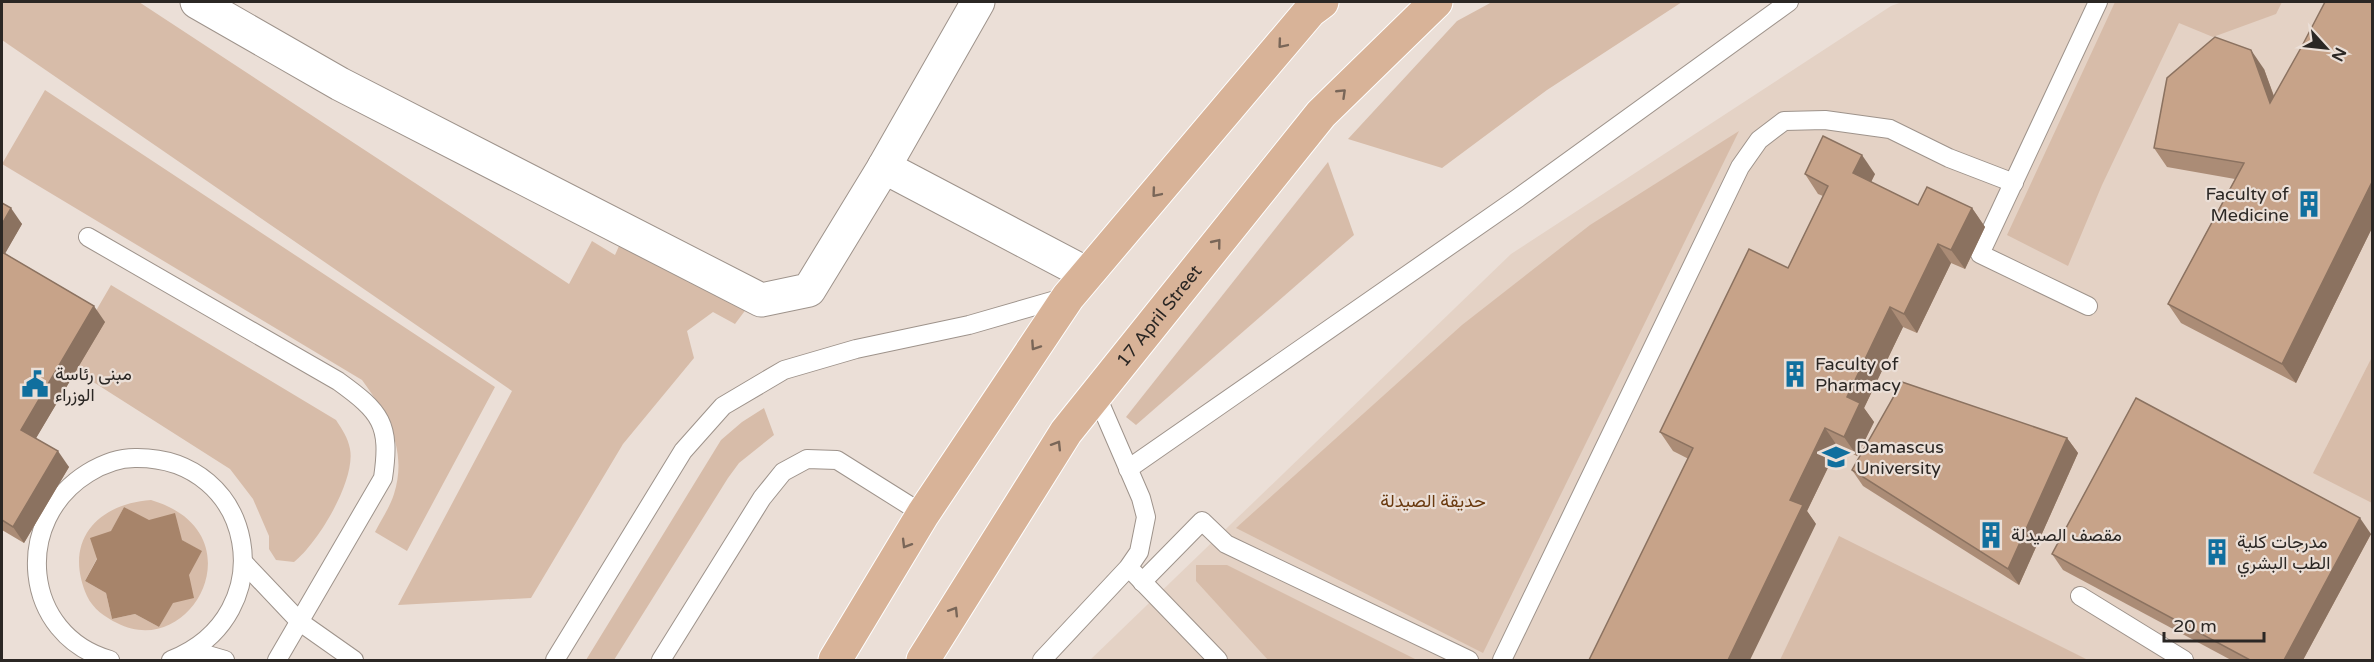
<svg xmlns="http://www.w3.org/2000/svg" width="2374" height="662" viewBox="0 0 2374 662" font-family="'Varela Round',Vazirmatn,sans-serif">
<style>
.built{fill:#e4d2c5}
.green{fill:#d7bca9;fill-rule:evenodd}
.water{fill:#a7846a}
.lines{fill:none;stroke-linecap:round;stroke-linejoin:round}
.lane-casing{stroke:#9e938b;stroke-width:20}
.street-casing{stroke:#9e938b;stroke-width:35}
.primary-casing{stroke:#fff;stroke-width:35}
.lane{stroke:#fff;stroke-width:18}
.street{stroke:#fff;stroke-width:33}
.primary{stroke:#d8b398;stroke-width:33}
.wall{fill:#ab8c76}
.shaded-wall{fill:#8b7260}
.building{fill:#c7a389;stroke:#8b7260;stroke-width:1.5}
.oneway{stroke:#796658}
.labels{text-anchor:middle;dominant-baseline:central;stroke-width:4.5;stroke-linejoin:round;paint-order:stroke}
.poi-label{font-size:18px;fill:#2b2724;stroke:#ebdfd7;text-anchor:start}
.street-label{font-size:18px;fill:#2b2724;stroke:#ebdfd7}
.park-label{font-size:18px;fill:#69390e;stroke:#ebdfd7}
</style>
<rect width="100%" height="100%" fill="#ebdfd7"/>
<polygon class="built" points="1902,2 2372,2 2372,660 1090,660 1511,254 1891,6"/>
<g class="green">
<polygon points="2,2 139,2 569,284 592,241 615,255 623,237 747,308 735,324 713,312 687,331 694,358 623,444 531,598 398,605 512,391 2,40"/>
<polygon points="1492,2 1682,2 1547,90 1442,168 1348,139 1457,21"/>
<polygon points="2115,2 2282,2 2276,14 2213,37 2179,23 2102,185 2068,266 2007,235"/>
<path d="M 45,90 L 495,387 L 407,551 L 375,532 C 381,520 390,507 394,494 C 408,450 387,414 362,380 L 2,164 Z"/>
<polygon points="1739,131 1483,653 1236,528 1462,325 1590,225"/>
<polygon points="1328,162 1354,235 1136,425 1126,417"/>
<path d="M 111,285 L 336,420 C 342,429 348,438 350,449 C 356,480 318,543 294,562 L 276,560 L 269,549 L 269,536 L 253,499 L 230,469 L 65,364 Z"/>
<polygon points="2372,357 2372,503 2313,473"/>
<polygon points="764,408 774,435 739,463 728,478 614,660 586,660 721,440 742,422"/>
<path d="M 151,500 C 260,532 192,662 117,623 C 105,617 93,609 87,596 C 63,542 96,504 151,500 ZM 124,507 L 201,551 L 159,627 L 135,614 L 112,619 L 106,593 L 85,581 Z"/>
<polygon points="1839,536 2088,660 1780,660"/>
<polygon points="1196,565 1227,565 1417,660 1268,660 1196,581"/>
</g>
<polygon class="water" points="124,507 149,520 175,513 182,540 202,551 189,575 194,598 173,603 159,627 135,614 112,619 106,593 85,581 97,559 90,538 111,531"/>
<g class="lines">
<defs>
<g id="lane">
<path d="M 88,237 L 338,381 C 381,412 391,424 383,478 L 277,660"/>
<polyline points="2088,306 1980,254 2098,2"/>
<polyline points="1128,469 1518,198 1789,2"/>
<polyline points="244,563 300,622 354,660"/>
<polyline points="1134,573 1218,660"/>
<polyline points="1142,582 1202,521 1226,544 1469,660"/>
<polyline points="2080,596 2184,660"/>
<polyline points="194,651 225,660"/>
<path d="M 110,660 C 22,635 12,520 88,473 C 101,465 119,458 135,458 C 256,456 285,615 171,660"/>
<polyline points="555,660 683,451 723,406 784,370 856,349 969,325 1066,297"/>
<polyline points="661,660 762,498 783,472 807,459 837,460 923,514"/>
<polyline points="1042,660 1128,568 1139,552 1146,517 1141,498 1096,394"/>
<polyline points="1502,660 1740,167 1759,140 1784,121 1825,120 1890,129 1949,158 2014,183"/>
</g>
<g id="street">
<polyline points="197,2 340,84 761,300 809,290 884,167 978,2"/>
<polyline points="884,167 1087,274"/>
</g>
<g id="primary">
<polyline points="835,660 923,514 1068,297 1310,11 1322,2"/>
<path id="s1" d="M 923,660 L 1066,432 L 1321,114 L 1436,2"/>
</g>
</defs>
<use href="#lane" class="lane-casing"/>
<use href="#street" class="street-casing"/>
<use href="#primary" class="primary-casing"/>
<use href="#lane" class="lane"/>
<use href="#street" class="street"/>
<use href="#primary" class="primary"/>
</g>
<g class="wall">
<polygon points="2373,2 2373,226 2296,383 2181,323 2168,304 2235,179 2167,167 2154,148 2264,69 2274,96"/>
<polygon points="1805,174 1875,174 1871,182 1918,205 1972,208 1985,227 1965,269 1951,263 1917,333 1903,327 1864,408 1874,422 1857,456 1838,447 1807,511 1816,524 1673,451 1660,432 1788,268 1823,196 1818,194"/>
<polygon points="2,203 22,224 5,253 105,322 36,438 69,467 24,543 2,530"/>
<polygon points="2067,438 2078,453 2019,585 1863,486 1852,470"/>
<polygon points="2371,534 2303,660 2231,660 2063,570 2052,554"/>
</g>
<g class="shaded-wall">
<polygon points="2251,50 2264,69 2283,122 2270,103"/>
<polygon points="1862,155 1875,174 1866,192 1853,173"/>
<polygon points="2373,180 2373,226 2296,383 2282,364"/>
<polygon points="11,208 22,224 2,259 2,224"/>
<polygon points="1972,208 1985,227 1965,269 1951,250"/>
<polygon points="1938,244 1951,263 1917,333 1904,314"/>
<polygon points="94,306 105,322 32,445 21,430"/>
<polygon points="1890,307 1903,327 1864,408 1874,422 1857,456 1844,437 1847,397"/>
<polygon points="1825,428 1838,447 1807,511 1816,524 1750,660 1728,660 1790,500"/>
<polygon points="2067,438 2078,453 2019,585 2008,569"/>
<polygon points="58,451 69,467 24,543 13,527"/>
<polygon points="2360,518 2371,534 2303,660 2284,660"/>
</g>
<g class="building">
<polygon points="2325,2 2373,2 2373,180 2282,364 2168,304 2244,163 2154,148 2167,78 2215,37 2251,50 2270,103 2302,46"/>
<polygon points="1823,136 1862,155 1853,173 1918,205 1927,187 1972,208 1951,250 1938,244 1904,314 1890,307 1847,397 1860,403 1844,437 1825,428 1790,500 1803,505 1728,660 1589,660 1693,448 1660,432 1749,249 1788,268 1828,186 1805,174"/>
<polygon points="2,203 11,208 2,224"/>
<polygon points="2,252 94,306 21,430 58,451 13,527 2,520"/>
<polygon points="1902,382 2067,438 2008,569 1852,470"/>
<polygon points="2136,398 2360,518 2284,660 2250,660 2052,554"/>
</g>
<defs><path id="oneway-chevron" d="M-2-3.5L2.5 0L-2 3.5" fill="none" stroke-width="1.6" stroke-linecap="round" stroke-linejoin="round" transform="scale(1.5)"/></defs>
<g class="oneway">
<use href="#oneway-chevron" transform="translate(1282 44) rotate(130)"/>
<use href="#oneway-chevron" transform="translate(1342 93) rotate(-44)"/>
<use href="#oneway-chevron" transform="translate(1156 193) rotate(130)"/>
<use href="#oneway-chevron" transform="translate(1217 243) rotate(-51)"/>
<use href="#oneway-chevron" transform="translate(1035 346) rotate(124)"/>
<use href="#oneway-chevron" transform="translate(1057 445) rotate(-58)"/>
<use href="#oneway-chevron" transform="translate(906 544) rotate(121)"/>
<use href="#oneway-chevron" transform="translate(954 611) rotate(-58)"/>
</g>
<defs>
<symbol id="building-bare" viewBox="-9 -9 18 18"><path d="M-4-6H4V6H1V3H-1V6H-4ZM-2.5-4.3h1.7v1.8h-1.7ZM.8-4.3h1.7v1.8H.8ZM-2.5-1h1.7V.8h-1.7ZM.8-1h1.7V.8H.8Z" fill="#106f9e" stroke="#ebdfd7" stroke-width="2.5" paint-order="stroke"/></symbol>
<symbol id="civic-bare" viewBox="-9 -9 18 18"><path d="M-.6-6.5H3V-4.5H.6V-3L4-1V1h2V6H-6V1h2V-1L-.6-3ZM-1.2 2.5V6h2.4V2.5Z" fill="#106f9e" stroke="#ebdfd7" stroke-width="2.5" paint-order="stroke"/></symbol>
<symbol id="university-bare" viewBox="-9 -9 18 18"><path d="M0-5L7-2L0 1L-7-2ZM-4 1L0 2.5L4 1V4Q0 6-4 4Z" fill="#106f9e" stroke="#ebdfd7" stroke-width="2.5" paint-order="stroke"/></symbol>
</defs>
<g fill-rule="evenodd">
<use href="#building-bare" x="2290" y="185" width="38" height="38"/>
<use href="#building-bare" x="1776" y="355" width="38" height="38"/>
<use href="#civic-bare" x="16" y="365" width="38" height="38"/>
<use href="#university-bare" x="1817" y="438" width="38" height="38"/>
<use href="#building-bare" x="1972" y="516" width="38" height="38"/>
<use href="#building-bare" x="2198" y="533" width="38" height="38"/>
</g>
<g class="labels">
<g class="poi-label">
<text x="2289" y="194" text-anchor="end">Faculty of<tspan x="2289" dy="21">Medicine</tspan></text>
<text x="1815" y="364">Faculty of<tspan x="1815" dy="21">Pharmacy</tspan></text>
<text x="55" y="374">مبنى رئاسة<tspan x="55" dy="21">الوزراء</tspan></text>
<text x="1856" y="447">Damascus<tspan x="1856" dy="21">University</tspan></text>
<text x="2011" y="535">مقصف الصيدلة</text>
<text x="2237" y="542">مدرجات كلية<tspan x="2237" dy="21">الطب البشري</tspan></text>
</g>
<g class="street-label">
<text stroke="none"><textPath href="#s1" startOffset="418">17 April Street</textPath></text>
</g>
<g class="park-label">
<text x="1433" y="501">حديقة الصيدلة</text>
</g>
</g>
<rect width="2374" height="662" fill="none" stroke="#2b2724" stroke-width="6"/>
<g transform="translate(2326 48) rotate(117)" stroke="#ebdfd7" stroke-width="4.5" paint-order="stroke">
<path d="M0-4.5L10 22L0 15L-10 22Z" fill="#2b2724"/>
<text y="-9" font-size="16" font-weight="bold" text-anchor="middle" fill="#2b2724">N</text>
</g>
<path d="M2164 632v9h100v-9" fill="none" stroke="#2b2724" stroke-width="3"/>
<text x="2173" y="632" font-size="18" fill="#2b2724" stroke="#ebdfd7" stroke-width="4.5" paint-order="stroke">20 m</text>
</svg>
